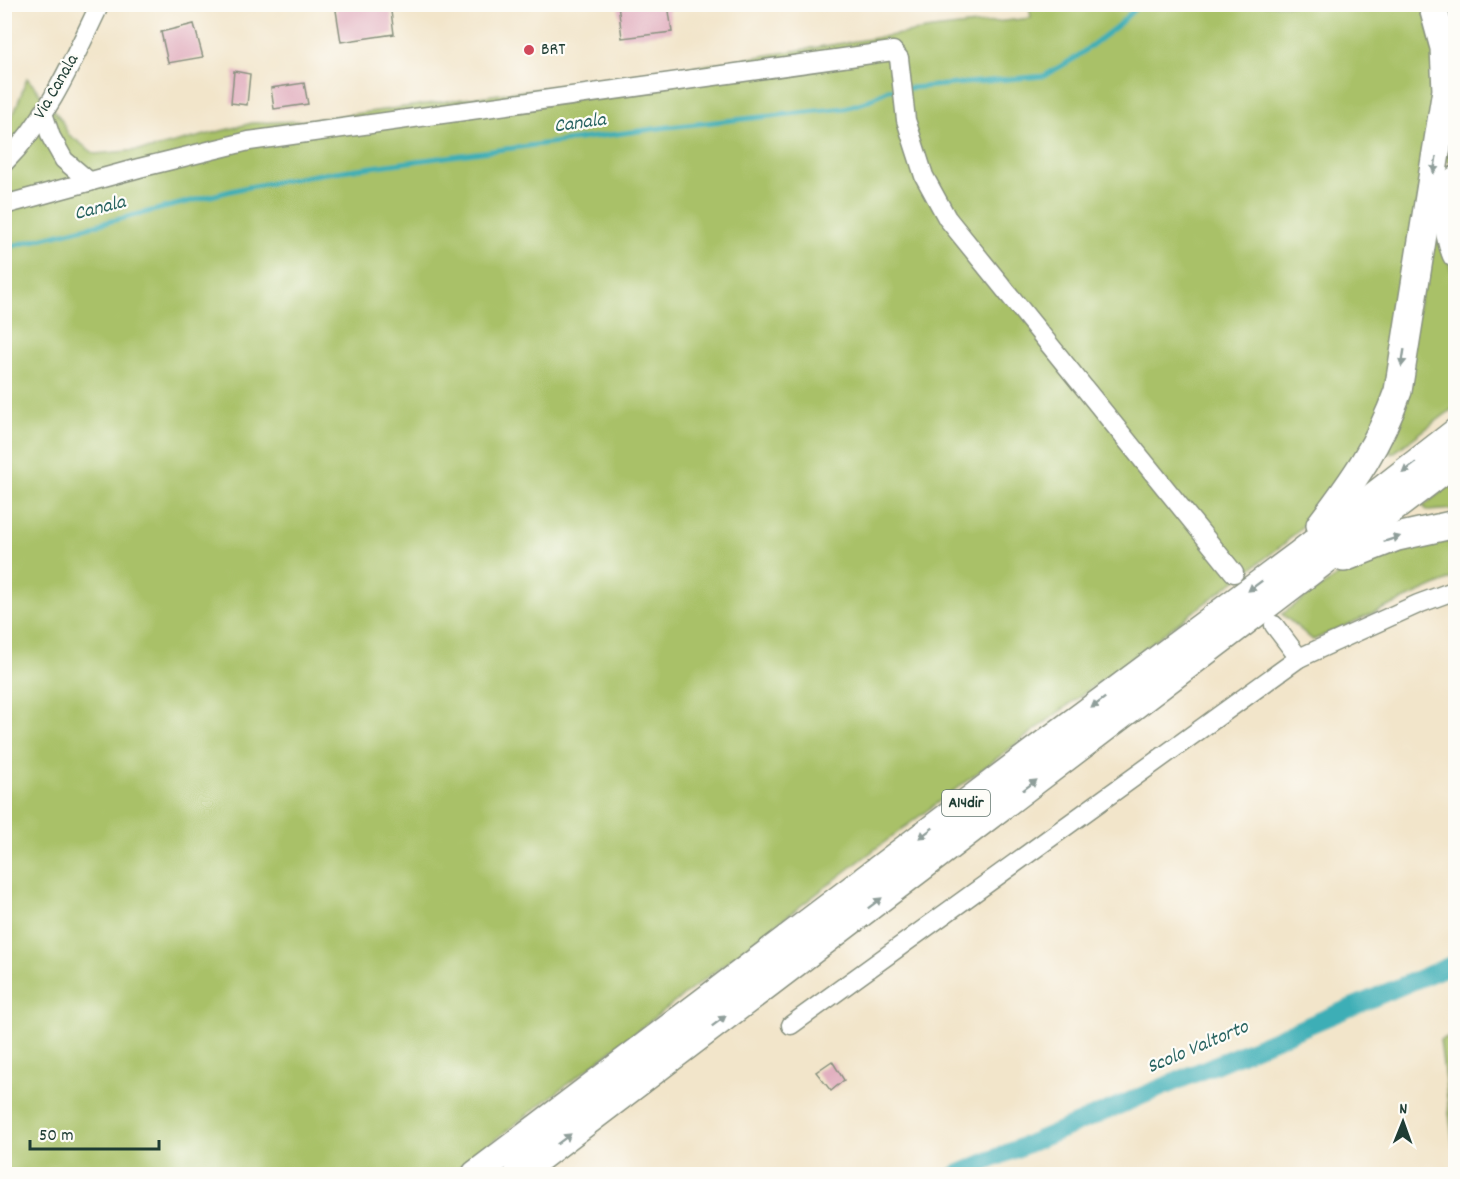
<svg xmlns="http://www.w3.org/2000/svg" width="1460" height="1179" viewBox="0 0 1460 1179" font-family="Dekko,sans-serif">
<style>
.green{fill:#a9c167;stroke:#647f4e;stroke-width:1.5}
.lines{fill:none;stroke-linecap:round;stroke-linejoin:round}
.stream{stroke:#3daeb6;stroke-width:5}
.canal{stroke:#3daeb6;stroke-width:18}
.building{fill:#e2b0c0}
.minor-casing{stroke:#88917f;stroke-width:21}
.highway-casing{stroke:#88917f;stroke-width:30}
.minor{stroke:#fff;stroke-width:18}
.highway{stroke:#fff;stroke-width:27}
.oneway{fill:#8f9e9a}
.poi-dot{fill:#d1495b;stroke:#fdfcf7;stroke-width:2}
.labels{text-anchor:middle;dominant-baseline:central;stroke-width:4.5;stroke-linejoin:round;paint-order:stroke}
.shield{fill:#fdfcf7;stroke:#62766e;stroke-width:1.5}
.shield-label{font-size:16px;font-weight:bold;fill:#1f3d34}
.poi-label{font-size:18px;fill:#1f3d34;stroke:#fdfcf7;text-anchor:start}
.street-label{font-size:18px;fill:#1f3d34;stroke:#fdfcf7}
.water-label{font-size:20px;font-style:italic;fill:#2a6562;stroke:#fdfcf7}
</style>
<rect width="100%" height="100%" fill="#fdfcf7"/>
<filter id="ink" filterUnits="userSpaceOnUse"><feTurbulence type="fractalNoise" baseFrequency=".0167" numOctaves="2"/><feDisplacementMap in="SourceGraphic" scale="12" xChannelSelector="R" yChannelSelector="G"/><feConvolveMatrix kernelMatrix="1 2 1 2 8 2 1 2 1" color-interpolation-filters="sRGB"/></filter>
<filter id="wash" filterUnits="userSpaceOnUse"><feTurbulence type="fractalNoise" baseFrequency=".008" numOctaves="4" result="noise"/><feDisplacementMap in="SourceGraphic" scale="24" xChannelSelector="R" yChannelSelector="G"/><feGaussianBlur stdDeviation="1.35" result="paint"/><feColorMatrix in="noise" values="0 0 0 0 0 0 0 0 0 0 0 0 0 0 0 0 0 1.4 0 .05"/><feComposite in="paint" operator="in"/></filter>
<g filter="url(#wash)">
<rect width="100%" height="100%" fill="#f2e5ca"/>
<g class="green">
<polygon points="1029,5 1423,5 1435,56 1434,102 1386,397 1363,455 1325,504 1284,544 862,859 450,1174 5,1174 4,126 15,111 27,78 61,119 68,134 95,154 151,149 252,123 303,121 675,70 932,29 1031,18"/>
<polygon points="1443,5 1455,5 1455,105"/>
<polygon points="1455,115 1455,159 1453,162 1445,160"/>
<polygon points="1441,238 1451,270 1455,275 1455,407 1392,454 1386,446 1433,239"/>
<polygon points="1455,481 1455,509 1428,511 1423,506"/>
<polygon points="1455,529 1455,577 1313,640 1282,614 1362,559"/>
<polygon points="1455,1034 1455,1160 1440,1040"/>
</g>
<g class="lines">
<polyline class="stream" points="4,248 243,188 320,174 668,127 845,108 865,102 888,90 1044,76 1075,58 1116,27 1140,4"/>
<polyline class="canal" points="957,1174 1456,963"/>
</g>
<g id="blocks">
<g class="building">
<polygon points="335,4 390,4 394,34 341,42"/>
<polygon points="618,4 668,4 672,32 622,38"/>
<polygon points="194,24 203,57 168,63 161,32"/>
<polygon points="234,71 250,74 247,105 231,103"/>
<polygon points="304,83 308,104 274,109 271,88"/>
<polygon points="832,1061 844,1080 831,1091 816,1072"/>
</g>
</g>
</g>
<g filter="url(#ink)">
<use href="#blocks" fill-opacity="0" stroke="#88917f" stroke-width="1.5"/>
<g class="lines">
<defs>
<g id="minor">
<polyline points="43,113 51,137 64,160 90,182"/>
<path d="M 4,163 C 48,119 73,60 100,4"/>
<polyline points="4,205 139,168 249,141 893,51 899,58 906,120 924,176 947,218 1234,573"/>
<polyline points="1274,625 1299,658"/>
<polyline points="791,1025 1299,658 1418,604 1456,590"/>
</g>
<g id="highway">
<path d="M 1456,180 C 1445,203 1446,230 1456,254"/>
<path d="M 1320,525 C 1354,480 1379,445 1398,391 L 1446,90 L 1444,48 L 1432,4"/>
<polyline points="1344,558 1397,537 1456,524"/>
<polyline points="476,1174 1032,753 1298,555 1456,432"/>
<polyline points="518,1174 1456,461"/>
</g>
</defs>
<use href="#minor" class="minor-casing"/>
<use href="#highway" class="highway-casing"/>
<use href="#minor" class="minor"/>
<use href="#highway" class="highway"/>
</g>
<defs><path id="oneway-solid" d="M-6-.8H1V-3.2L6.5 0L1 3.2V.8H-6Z" transform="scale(1.5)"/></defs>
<g class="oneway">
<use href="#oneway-solid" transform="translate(1435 165) rotate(99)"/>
<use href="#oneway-solid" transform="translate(1403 358) rotate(99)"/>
<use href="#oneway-solid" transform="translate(1409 468) rotate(142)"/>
<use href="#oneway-solid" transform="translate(1392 539) rotate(-18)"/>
<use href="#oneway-solid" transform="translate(1255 586) rotate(143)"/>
<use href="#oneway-solid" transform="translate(1098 703) rotate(143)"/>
<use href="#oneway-solid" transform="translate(1030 785) rotate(-37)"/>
<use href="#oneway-solid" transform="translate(926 833) rotate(143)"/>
<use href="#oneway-solid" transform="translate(875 903) rotate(-37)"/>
<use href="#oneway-solid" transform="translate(719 1021) rotate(-37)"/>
<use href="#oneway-solid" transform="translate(564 1139) rotate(-37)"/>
</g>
</g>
<circle class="poi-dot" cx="529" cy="50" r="6"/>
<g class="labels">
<rect class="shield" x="942" y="790" width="48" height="26" rx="4.5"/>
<g class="shield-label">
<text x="966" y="803">A14dir</text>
</g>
<g class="poi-label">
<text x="541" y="50">BRT</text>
</g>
<g class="street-label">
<text transform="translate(57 87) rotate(-60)">Via Canala</text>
</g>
<g class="water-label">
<text transform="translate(580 124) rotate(-8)">Canala</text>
<text transform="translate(100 209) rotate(-14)">Canala</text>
<text transform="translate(1198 1048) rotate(-23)">Scolo Valtorto</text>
</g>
</g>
<rect width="1460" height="1179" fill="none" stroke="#fdfcf7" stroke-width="24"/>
<g transform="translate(1403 1122) rotate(1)" stroke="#fdfcf7" stroke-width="4.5" paint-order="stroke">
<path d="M0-4.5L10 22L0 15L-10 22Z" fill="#1f3d34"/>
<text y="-9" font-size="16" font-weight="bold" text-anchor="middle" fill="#1f3d34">N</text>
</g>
<path d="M30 1140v9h129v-9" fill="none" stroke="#1f3d34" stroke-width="3"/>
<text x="39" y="1140" font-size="18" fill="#1f3d34" stroke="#fdfcf7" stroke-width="4.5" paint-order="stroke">50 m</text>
</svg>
